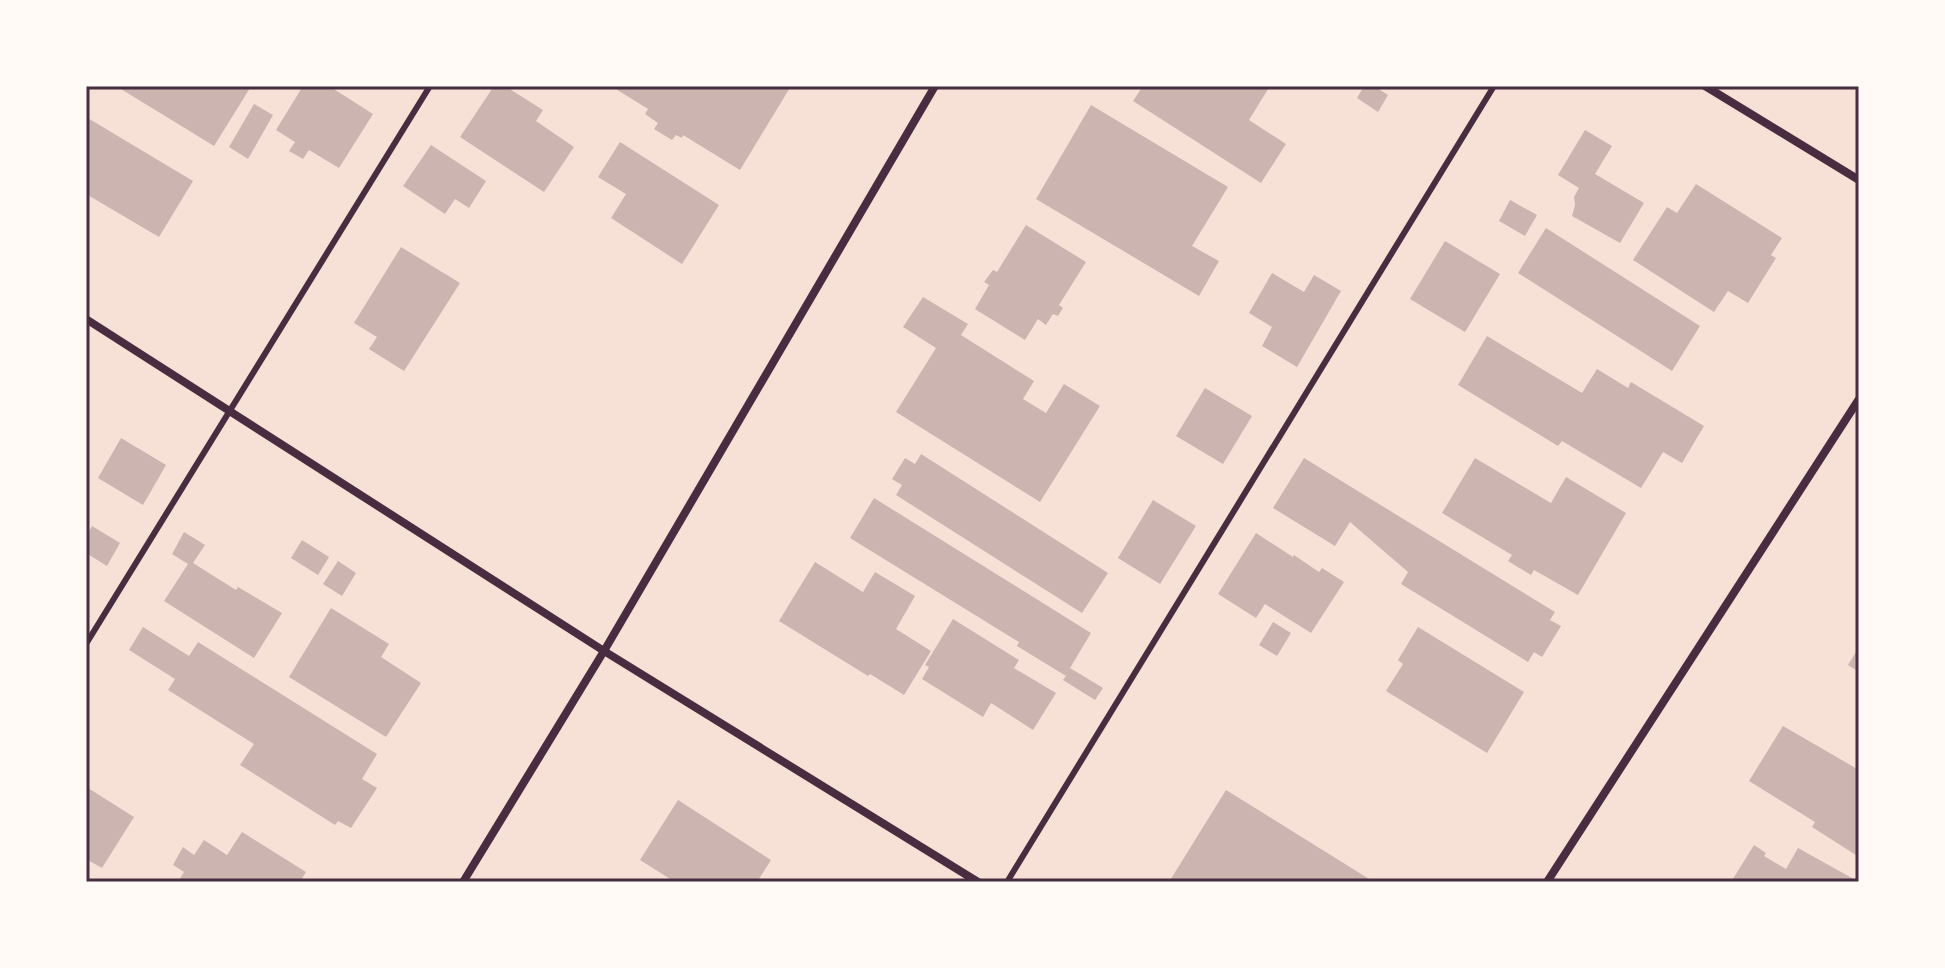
<svg xmlns="http://www.w3.org/2000/svg" width="1945" height="968" viewBox="0 0 1945 968" font-family="'Golos Text',sans-serif">
<style>
.building{fill:#ccb4b1}
.lines{fill:none;stroke-linecap:round;stroke-linejoin:round}
.service{stroke:#4a2c40;stroke-width:6}
.minor{stroke:#4a2c40;stroke-width:8}
.neatline{fill:none;stroke:#4a2c40;stroke-width:3}
</style>
<rect width="100%" height="100%" fill="#f7e1d7"/>
<g class="building">
<polygon points="116,86 246,86 250,88 214,146"/>
<polygon points="303,86 329,86 373,114 339,168 309,150 303,159 289,151 295,142 276,130"/>
<polygon points="494,86 505,86 543,110 536,121 574,147 544,192 460,137"/>
<polygon points="611,86 791,86 740,170 683,135 682,138 676,135 672,140 654,129 658,123 645,114 648,109"/>
<polygon points="1143,86 1270,86 1249,120 1286,144 1261,183 1133,101"/>
<polygon points="1364,86 1374,86 1388,95 1378,112 1357,98"/>
<polygon points="254,104 273,115 248,159 229,147"/>
<polygon points="1091,105 1228,187 1192,246 1219,261 1199,296 1036,199"/>
<polygon points="86,117 193,181 159,237 86,194"/>
<polygon points="1585,130 1612,146 1595,174 1644,203 1620,243 1572,216 1575,205 1574,197 1579,188 1558,175"/>
<polygon points="620,142 719,205 682,264 611,218 626,194 598,177"/>
<polygon points="431,145 486,181 469,208 455,199 445,214 403,186"/>
<polygon points="1696,184 1782,238 1771,255 1776,258 1748,303 1728,291 1714,312 1633,260 1667,207 1677,213"/>
<polygon points="1510,200 1537,215 1525,236 1499,221"/>
<polygon points="1026,225 1086,262 1059,305 1063,308 1058,316 1053,314 1046,325 1038,319 1025,340 975,309 989,285 984,282 993,270 997,272"/>
<polygon points="1546,228 1700,326 1672,371 1518,273"/>
<polygon points="1445,241 1500,274 1465,332 1410,299"/>
<polygon points="401,247 460,283 404,371 369,349 377,337 354,323"/>
<polygon points="1272,273 1304,292 1314,275 1341,291 1297,367 1262,346 1272,327 1249,313"/>
<polygon points="923,297 968,324 961,335 1034,381 1023,399 1046,413 1064,384 1100,406 1040,502 896,412 936,348 903,327"/>
<polygon points="1487,336 1582,393 1597,369 1628,388 1631,382 1704,426 1682,463 1663,452 1641,488 1562,441 1558,446 1458,385"/>
<polygon points="1205,388 1252,416 1223,464 1176,436"/>
<polygon points="121,438 166,465 143,505 98,478"/>
<polygon points="921,454 1108,573 1082,613 896,495 902,485 892,479 905,458 915,464"/>
<polygon points="1304,458 1555,612 1550,620 1561,626 1542,657 1534,652 1528,662 1401,584 1408,572 1350,522 1335,546 1273,508"/>
<polygon points="1475,458 1551,503 1566,477 1626,513 1578,595 1534,570 1531,575 1508,561 1512,555 1442,513"/>
<polygon points="874,498 1091,633 1070,668 1103,688 1095,700 1063,680 1066,676 1017,646 1019,642 850,538"/>
<polygon points="1153,500 1196,526 1160,584 1118,558"/>
<polygon points="92,526 120,543 107,566 86,553 86,537"/>
<polygon points="184,532 205,545 193,563 236,590 238,587 282,613 254,658 164,601 188,564 172,554"/>
<polygon points="1256,533 1293,557 1294,555 1319,572 1322,568 1344,582 1311,633 1265,604 1256,618 1218,594"/>
<polygon points="302,540 329,557 318,575 291,558"/>
<polygon points="338,561 356,573 342,596 323,584"/>
<polygon points="815,562 863,592 875,572 915,596 896,629 931,651 904,695 870,674 868,676 779,621"/>
<polygon points="331,608 389,644 381,657 421,683 386,737 289,677"/>
<polygon points="953,619 1019,660 1014,668 1056,693 1033,730 991,703 983,717 922,679 929,667 925,665"/>
<polygon points="1273,622 1291,633 1277,656 1259,645"/>
<polygon points="143,627 189,656 198,642 377,754 362,779 377,788 351,828 338,821 335,825 240,765 254,744 168,690 175,679 129,650"/>
<polygon points="1418,627 1524,692 1487,753 1386,691 1403,664 1398,660"/>
<polygon points="1859,647 1859,672 1848,665"/>
<polygon points="1783,726 1859,770 1859,857 1812,827 1815,822 1749,781"/>
<polygon points="88,788 134,817 102,868 86,859 86,791"/>
<polygon points="1226,790 1374,882 1169,882"/>
<polygon points="678,800 771,860 757,882 730,882 726,880 724,882 675,882 640,860"/>
<polygon points="242,832 306,872 300,882 178,882 184,872 173,865 183,847 194,855 204,840 227,855"/>
<polygon points="1754,845 1766,853 1764,856 1786,869 1798,848 1859,882 1731,882"/>
</g>
<g class="lines">
<g class="service">
<polyline points="86,644 430,86"/>
<polyline points="1007,882 1494,86"/>
</g>
<g class="minor">
<polyline points="1705,86 1859,180"/>
<polyline points="86,319 604,651 978,882"/>
<polyline points="463,882 604,651 935,86"/>
<polyline points="1547,882 1859,399"/>
</g>
</g>
<rect width="1945" height="968" fill="none" stroke="#fffaf5" stroke-width="176"/>
<rect x="88" y="88" width="1769" height="792" class="neatline"/>
</svg>
